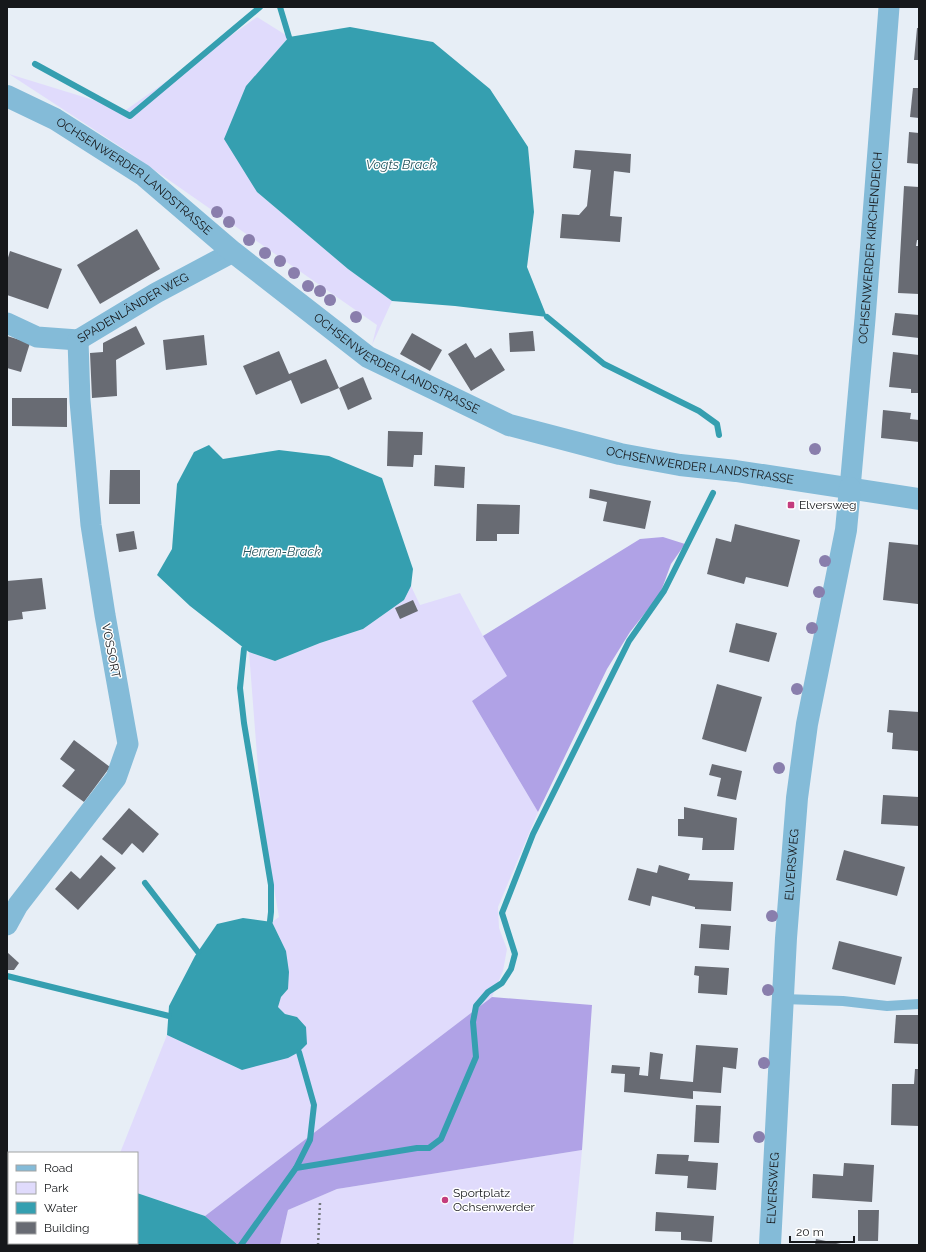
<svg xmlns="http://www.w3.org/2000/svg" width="926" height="1252" viewBox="0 0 926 1252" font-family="Raleway,sans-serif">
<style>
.green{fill:#e0dbfc}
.forest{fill:#b0a2e6}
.water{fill:#359fb0}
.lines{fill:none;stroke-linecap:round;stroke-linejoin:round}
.stream{stroke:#359fb0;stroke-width:6}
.building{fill:#686b73}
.path{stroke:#767b80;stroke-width:2.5;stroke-dasharray:2 3;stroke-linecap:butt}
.service{stroke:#84bbd8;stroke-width:10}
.minor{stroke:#84bbd8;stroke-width:21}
.tertiary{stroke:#84bbd8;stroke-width:22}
.tree{fill:#897eac}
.poi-dot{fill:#c43d7d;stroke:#fff;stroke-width:1.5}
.labels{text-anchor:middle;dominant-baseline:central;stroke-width:3;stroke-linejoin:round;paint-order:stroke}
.street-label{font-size:12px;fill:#16181b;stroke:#fff}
.poi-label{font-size:12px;fill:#16181b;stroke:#fff;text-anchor:start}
.water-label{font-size:13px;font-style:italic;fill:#2a575f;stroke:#fff}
</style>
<rect width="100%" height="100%" fill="#e7eef6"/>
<g class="green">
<polygon points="257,17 289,37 246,86 257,192 348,269 392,301 372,345 377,325 130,153 9,74 126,110"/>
<polygon points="411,586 420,605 460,593 483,636 508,676 472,701 538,812 498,907 499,928 507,949 503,971 492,997 205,1216 137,1193 137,1153 120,1153 167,1035 242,1070 297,1017 285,1014 278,1007 281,997 288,989 286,951 272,922 279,917 262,820 249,652 275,661 320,643 363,629 404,600"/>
<polygon points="582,1150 573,1245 280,1245 288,1210 337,1189"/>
</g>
<g class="forest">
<polygon points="663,537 685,544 671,564 660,594 630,632 607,669 538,812 472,701 507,676 483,636 640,539"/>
<polygon points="492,997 592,1005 582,1150 337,1189 288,1210 280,1245 238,1245 205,1216"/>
</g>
<g class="water">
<polygon points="350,27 433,42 490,89 528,147 534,212 527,267 547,317 455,306 392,301 348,269 257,192 224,139 246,86 289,37"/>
<polygon points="209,445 223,459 279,450 329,456 382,478 413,569 411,586 404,600 363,629 320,643 275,661 249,652 190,606 157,575 172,549 177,484 194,452"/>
<polygon points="243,918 272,922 286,951 289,972 288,989 281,997 278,1007 285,1014 297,1017 306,1027 307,1044 299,1052 288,1058 242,1070 167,1035 169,1006 195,956 217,924"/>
<polygon points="137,1193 205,1216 238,1245 7,1245 9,1218 9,1243 137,1243"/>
</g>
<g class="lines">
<g class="stream">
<polyline points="280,7 289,37"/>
<polyline points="35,64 130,116 260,7"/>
<polyline points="547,317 604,364 699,411 717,424 719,435"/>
<polyline points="244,649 240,688 244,723 271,885 271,912 270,921"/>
<polyline points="145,883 198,952"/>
<polyline points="7,976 169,1016"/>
<polyline points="296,1168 310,1140 314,1105 299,1052"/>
<polyline points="241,1245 296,1168 417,1148 429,1148 441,1139 476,1057 473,1022 476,1006 488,992 502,983 511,969 515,954 502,913 533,834 629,641 664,591 713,493"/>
</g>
</g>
<g class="building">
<polygon points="917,28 919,28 919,60 914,60"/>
<polygon points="913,88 919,88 919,118 910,117"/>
<polygon points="909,132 919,133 919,164 907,163"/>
<polygon points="575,150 631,154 630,173 614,171 610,216 622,217 620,242 560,238 562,214 579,215 587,206 591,170 573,168"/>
<polygon points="904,186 919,187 919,240 917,240 916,246 919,246 919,294 898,293"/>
<polygon points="137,229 160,269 100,304 77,265"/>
<polygon points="10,251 62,269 48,309 7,295 7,261"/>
<polygon points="895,313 919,315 919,338 892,335"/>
<polygon points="136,326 145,344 116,360 117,396 92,398 90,353 103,352 103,343"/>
<polygon points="533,331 535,351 510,352 509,333"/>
<polygon points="412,333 442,350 430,371 400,354"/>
<polygon points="204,335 207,365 166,370 163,340"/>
<polygon points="7,336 30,343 21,372 7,368"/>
<polygon points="466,343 475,358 491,348 505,370 471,391 448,354"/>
<polygon points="279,351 289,374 326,359 339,388 301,404 291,380 256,395 243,366"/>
<polygon points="893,352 919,355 919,393 911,393 911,389 889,387"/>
<polygon points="363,377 372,399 348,410 339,388"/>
<polygon points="12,398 67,398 67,427 12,426"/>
<polygon points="883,410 911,413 910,419 919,420 919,442 881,438"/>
<polygon points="388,431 423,432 422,455 414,455 413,467 387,466"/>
<polygon points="435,465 465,467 464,488 434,486"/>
<polygon points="110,470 140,470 140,504 109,504"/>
<polygon points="590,489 651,501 645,529 603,521 607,502 589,498"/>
<polygon points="477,504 520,505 519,534 497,534 497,541 476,541"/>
<polygon points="735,524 800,540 788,587 746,577 744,584 707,574 716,538 731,542"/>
<polygon points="134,531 137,549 119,552 116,534"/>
<polygon points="889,542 919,545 919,591 918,604 883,600"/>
<polygon points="42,578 46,609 22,612 23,619 7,621 7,581"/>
<polygon points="413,600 418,611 400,619 395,608"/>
<polygon points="736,623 777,633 769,662 729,652"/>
<polygon points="717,684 762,697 746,752 702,739"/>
<polygon points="889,710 919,712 919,751 892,749 893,733 887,732"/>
<polygon points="74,740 110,767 84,802 62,786 75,770 60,759"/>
<polygon points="712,764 742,771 736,800 717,796 721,778 709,775"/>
<polygon points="883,795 919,797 919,826 881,824"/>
<polygon points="684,807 737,818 734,850 702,850 703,838 678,836 678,819 684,819"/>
<polygon points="129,808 159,834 143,853 132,843 122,855 102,839"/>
<polygon points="844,850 905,867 897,896 836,880"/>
<polygon points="101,855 116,868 78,910 55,889 71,871 80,879"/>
<polygon points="659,865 690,874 688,880 733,882 731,911 695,909 695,907 652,896 650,906 628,900 637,868 657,873"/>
<polygon points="701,924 731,926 729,950 699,948"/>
<polygon points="839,941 902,957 895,985 832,969"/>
<polygon points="7,952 19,963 14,970 7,970"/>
<polygon points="695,966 729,968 727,995 698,993 699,976 694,975"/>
<polygon points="896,1015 919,1015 919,1044 894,1043"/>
<polygon points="696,1045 738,1048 736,1069 723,1067 721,1093 693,1091 693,1099 624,1092 625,1074 611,1073 612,1065 640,1067 639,1075 648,1076 650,1052 663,1054 660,1079 693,1082"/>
<polygon points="915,1069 919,1069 919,1126 891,1125 892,1084 914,1084"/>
<polygon points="696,1105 721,1106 719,1143 694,1142"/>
<polygon points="657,1154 689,1155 688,1161 718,1163 716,1190 687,1188 688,1176 655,1174"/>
<polygon points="844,1163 874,1165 872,1202 812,1198 813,1174 843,1176"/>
<polygon points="858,1210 879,1210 878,1241 858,1241"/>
<polygon points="656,1212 714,1216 712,1242 681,1240 681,1232 655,1231"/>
<polygon points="816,1239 841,1244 841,1245 815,1245"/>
</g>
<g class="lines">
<polyline class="path" points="318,1245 320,1203"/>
<polyline class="service" points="783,999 843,1001 887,1006 919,1004"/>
<g class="minor">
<path id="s1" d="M 7,323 L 37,337 L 78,340 L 156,293 L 233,252"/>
<path id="s2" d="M 850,488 L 865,319 L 889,7"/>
<polyline points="7,925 18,905 116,778 128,744 105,615 91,525 80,401 78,340"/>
</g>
<g class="tertiary">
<path id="s3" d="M 7,96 L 55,119 L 143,175 L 233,252 L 368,357 L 509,425 L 620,454 L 680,465 L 736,471 L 919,499"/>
<path id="s4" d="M 770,1245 L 786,938 L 797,798 L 807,724 L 846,530 L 850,488"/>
</g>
</g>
<g class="tree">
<circle cx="217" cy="212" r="6"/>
<circle cx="229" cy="222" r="6"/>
<circle cx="249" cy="240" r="6"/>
<circle cx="265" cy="253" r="6"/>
<circle cx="280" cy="261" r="6"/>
<circle cx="294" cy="273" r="6"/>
<circle cx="308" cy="286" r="6"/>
<circle cx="320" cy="291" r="6"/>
<circle cx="330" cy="300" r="6"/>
<circle cx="356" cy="317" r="6"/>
<circle cx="815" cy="449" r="6"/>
<circle cx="825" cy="561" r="6"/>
<circle cx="819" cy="592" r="6"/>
<circle cx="812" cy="628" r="6"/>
<circle cx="797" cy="689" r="6"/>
<circle cx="779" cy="768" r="6"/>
<circle cx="772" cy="916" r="6"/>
<circle cx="768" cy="990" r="6"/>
<circle cx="764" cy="1063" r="6"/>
<circle cx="759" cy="1137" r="6"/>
</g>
<g class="poi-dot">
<rect x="787" y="501" width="8" height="8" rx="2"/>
<circle cx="445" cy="1200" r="4"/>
</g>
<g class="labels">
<g class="street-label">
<text stroke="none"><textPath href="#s3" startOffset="151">OCHSENWERDER LANDSTRASSE</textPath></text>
<text stroke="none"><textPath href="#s2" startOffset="241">OCHSENWERDER KIRCHENDEICH</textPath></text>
<text stroke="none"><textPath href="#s1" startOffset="138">SPADENLÄNDER WEG</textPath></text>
<text stroke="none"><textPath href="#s3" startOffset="475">OCHSENWERDER LANDSTRASSE</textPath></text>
<text stroke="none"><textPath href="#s3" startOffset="799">OCHSENWERDER LANDSTRASSE</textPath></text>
<text transform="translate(111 651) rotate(79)">VOSSORT</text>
<text stroke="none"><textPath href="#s4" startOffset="381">ELVERSWEG</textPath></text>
<text stroke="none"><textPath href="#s4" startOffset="57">ELVERSWEG</textPath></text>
</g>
<g class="poi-label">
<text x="799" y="505">Elversweg</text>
<text x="453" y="1193">Sportplatz<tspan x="453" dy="14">Ochsenwerder</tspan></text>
</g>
<g class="water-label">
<text x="401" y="164">Vogts Brack</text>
<text x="282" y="551">Herren-Brack</text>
</g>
</g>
<rect width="926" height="1252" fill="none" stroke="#16181b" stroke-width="16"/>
<rect x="8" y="1152" width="130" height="92" fill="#ffffff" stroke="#a2a3a4"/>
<rect x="16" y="1165" width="20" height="6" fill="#84bbd8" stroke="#a2a3a4"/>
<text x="44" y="1172" font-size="12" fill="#16181b">Road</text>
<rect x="16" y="1182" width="20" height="12" fill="#e0dbfc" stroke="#a2a3a4"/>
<text x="44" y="1192" font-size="12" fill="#16181b">Park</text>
<rect x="16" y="1202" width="20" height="12" fill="#359fb0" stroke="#a2a3a4"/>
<text x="44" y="1212" font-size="12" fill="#16181b">Water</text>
<rect x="16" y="1222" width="20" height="12" fill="#686b73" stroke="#a2a3a4"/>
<text x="44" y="1232" font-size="12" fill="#16181b">Building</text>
<path d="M790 1236v6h64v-6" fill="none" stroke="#16181b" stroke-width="2"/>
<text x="796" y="1236" font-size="12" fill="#16181b" stroke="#ffffff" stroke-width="3" paint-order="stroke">20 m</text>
</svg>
